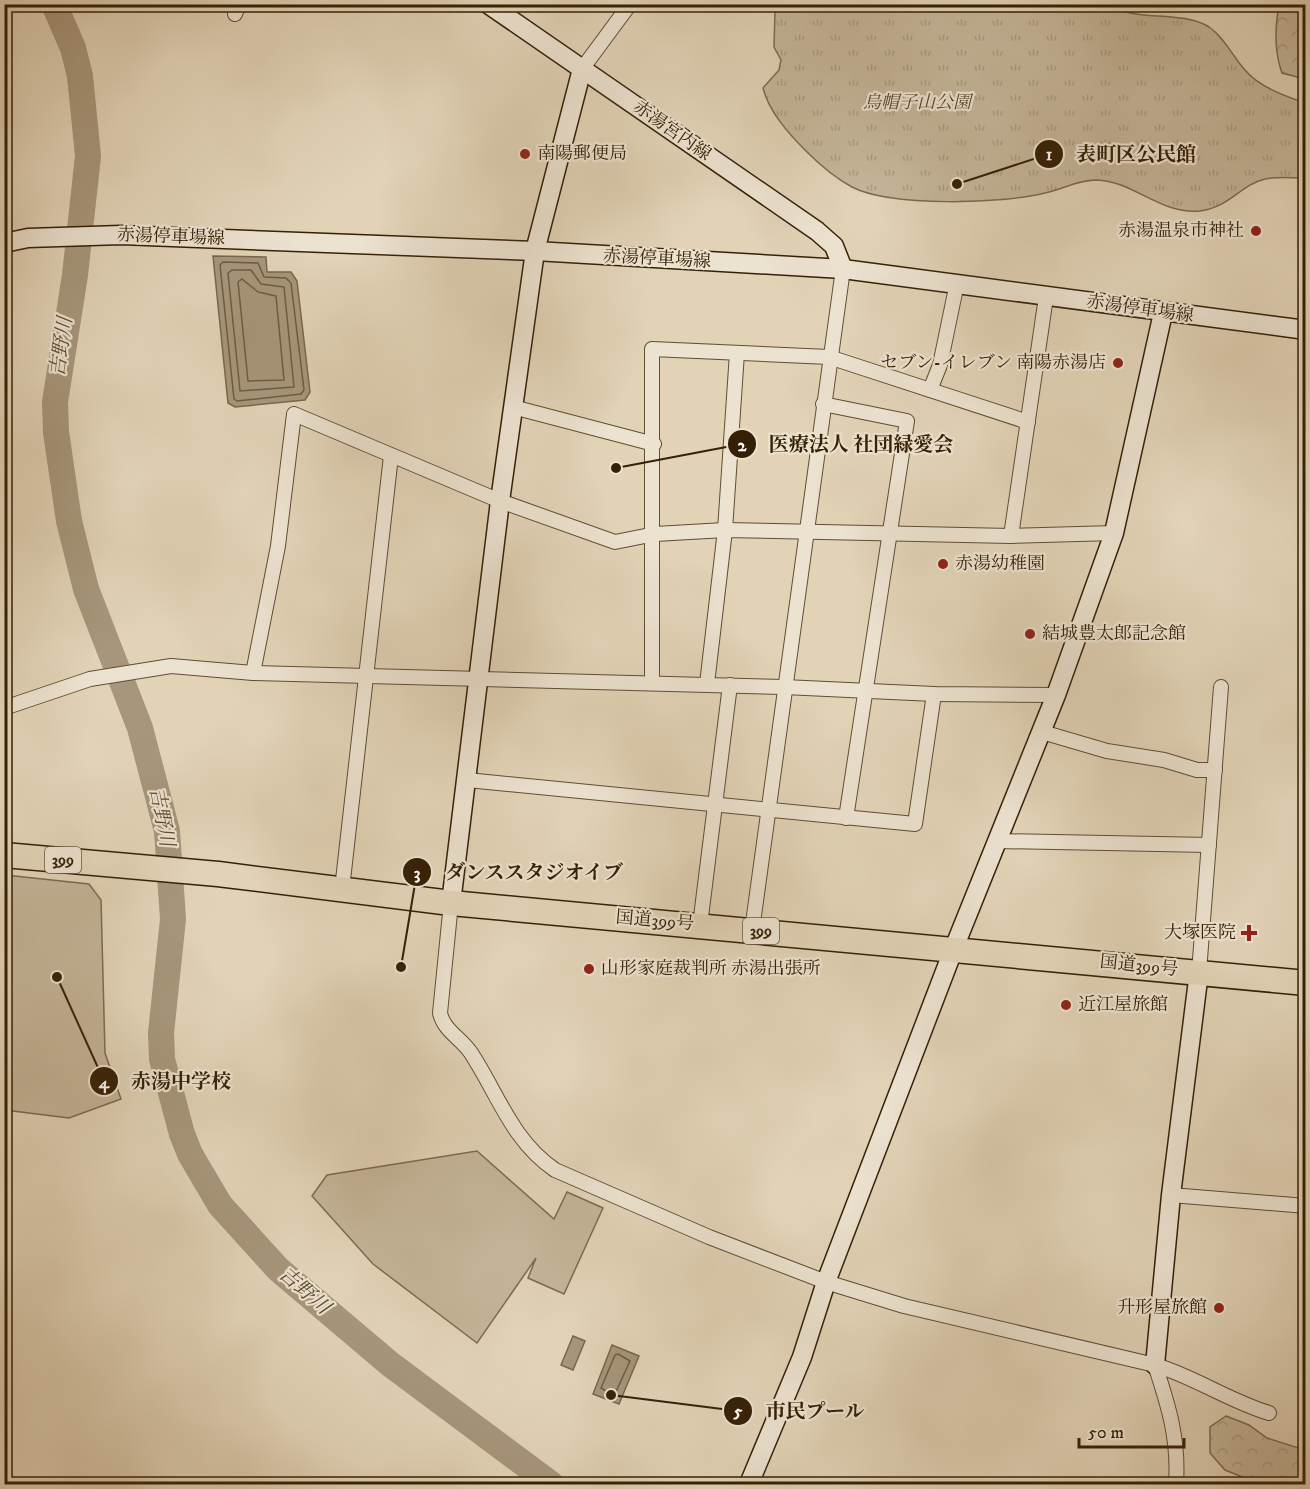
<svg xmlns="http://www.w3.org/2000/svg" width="1310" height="1489" viewBox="0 0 1310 1489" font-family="'IM FELL DW Pica','Noto Serif JP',serif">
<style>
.grass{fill:#c5b599;stroke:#7d6a50;stroke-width:1.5}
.forest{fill:url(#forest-crowns);stroke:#7d6a50;stroke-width:1.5}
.park{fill:url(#park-tufts);stroke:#7d6a50;stroke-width:1.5}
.water{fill:#a7967b;stroke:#79674c;stroke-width:1.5}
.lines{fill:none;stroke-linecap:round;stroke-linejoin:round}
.shore{stroke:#6e5b40;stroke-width:1.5}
.river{stroke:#a7967b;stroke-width:26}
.street-casing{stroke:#604d32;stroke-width:16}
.secondary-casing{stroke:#352006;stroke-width:21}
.highway-casing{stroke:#352006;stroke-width:27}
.street{stroke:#ece2d0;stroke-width:14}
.secondary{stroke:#ece2d0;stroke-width:18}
.highway{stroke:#e2d3b7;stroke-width:24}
.poi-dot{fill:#8f2418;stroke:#ece2d0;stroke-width:2}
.labels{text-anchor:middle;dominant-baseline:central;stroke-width:4.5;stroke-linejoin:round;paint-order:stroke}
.shield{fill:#ece2d0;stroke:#6c5a43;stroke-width:1.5}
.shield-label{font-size:16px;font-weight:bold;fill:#352006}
.park-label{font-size:18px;font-style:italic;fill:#59452b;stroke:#ece2d0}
.street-label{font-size:18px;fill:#352006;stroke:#ece2d0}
.poi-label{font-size:18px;fill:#352006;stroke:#ece2d0;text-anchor:start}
.water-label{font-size:20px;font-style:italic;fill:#5d492f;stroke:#ece2d0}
.leader{fill:none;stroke:#352006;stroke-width:2}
.callout-dot{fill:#352006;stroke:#ece2d0;stroke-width:2}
.mark-label{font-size:18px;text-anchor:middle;font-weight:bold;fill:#fff}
.callout-label{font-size:20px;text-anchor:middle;font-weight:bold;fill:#352006;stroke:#ece2d0;stroke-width:4.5;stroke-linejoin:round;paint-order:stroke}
</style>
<defs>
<pattern id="forest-crowns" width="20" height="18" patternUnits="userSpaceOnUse" patternTransform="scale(1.5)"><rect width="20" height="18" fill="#c5b599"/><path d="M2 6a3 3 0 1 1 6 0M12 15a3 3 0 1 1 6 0" fill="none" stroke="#aa9b82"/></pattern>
<pattern id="park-tufts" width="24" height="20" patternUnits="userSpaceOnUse" patternTransform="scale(1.5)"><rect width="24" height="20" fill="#c5b599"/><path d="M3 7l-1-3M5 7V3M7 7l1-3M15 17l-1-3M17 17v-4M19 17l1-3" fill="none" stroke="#aa9b82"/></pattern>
</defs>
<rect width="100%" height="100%" fill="#e2d3b7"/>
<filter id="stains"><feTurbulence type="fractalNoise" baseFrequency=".00333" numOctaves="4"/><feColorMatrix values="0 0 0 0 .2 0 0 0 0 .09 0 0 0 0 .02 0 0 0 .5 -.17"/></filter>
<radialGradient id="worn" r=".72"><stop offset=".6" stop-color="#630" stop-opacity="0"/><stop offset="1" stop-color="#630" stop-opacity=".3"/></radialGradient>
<g class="grass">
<polygon points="5,875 89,884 101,900 105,1053 121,1099 69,1118 5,1110"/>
<polygon points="477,1151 554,1219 567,1192 603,1208 564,1294 528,1278 536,1258 477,1343 373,1264 312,1196 327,1175"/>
</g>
<g class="forest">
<path d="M 1279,5 L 1305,5 L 1305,79 L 1282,73 C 1274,51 1275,27 1279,5 Z"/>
<polygon points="1226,1416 1249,1425 1267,1438 1305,1450 1305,1484 1260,1484 1225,1470 1210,1453 1210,1427"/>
</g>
<path class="park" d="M 772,5 L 1111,4 C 1131,23 1180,9 1209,27 C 1224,37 1233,57 1245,70 C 1259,87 1285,96 1305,103 L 1305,178 C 1293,178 1277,176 1265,179 C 1240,185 1230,207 1200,211 C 1161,215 1133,181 1097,180 C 1077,180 1064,189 1045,193 C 1002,204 891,207 852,187 C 835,178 819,164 806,151 C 789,134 769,112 763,88 L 779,70 L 781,60 L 774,47 L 775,11 Z"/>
<g class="water">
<polygon points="213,256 266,257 267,272 291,272 297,281 310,392 305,400 235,407 228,403"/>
<polygon points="573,1336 585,1341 573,1370 561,1365"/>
<polygon points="612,1345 639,1356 619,1404 593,1394"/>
</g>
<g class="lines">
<g class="shore">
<polygon points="223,262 258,263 264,277 286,278 291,283 304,390 301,394 237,401 234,399 220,265"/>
<polygon points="232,270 251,270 261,284 284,287 294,387 240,391 228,273"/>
<polygon points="242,279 258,292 276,296 284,380 248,381 238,282"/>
<polygon points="618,1354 630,1361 614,1396 601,1388 615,1355"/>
</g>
<polyline class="river" points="54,4 73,48 80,76 88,156 75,275 55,402 56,432 69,521 86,589 140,728 167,831 173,919 161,1033 162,1059 182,1134 190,1154 220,1205 278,1269 390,1364 551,1484"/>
<defs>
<g id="street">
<polyline points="235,14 239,4"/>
<polyline points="582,69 630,4"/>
<polyline points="930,390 940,365 957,283"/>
<polyline points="823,404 907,421 846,818"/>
<polyline points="513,407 654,444"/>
<polyline points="1011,536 1046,297"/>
<polyline points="253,673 278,546 294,414 500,501 615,542 655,534 725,530 1011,536 1114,533"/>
<polyline points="652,683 652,349 829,357 1028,422"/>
<polyline points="707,684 725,530 737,353"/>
<polyline points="4,708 90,679 171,666 253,673 784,687 934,694 1056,695"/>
<polyline points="1042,732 1107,751 1164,760 1197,770 1215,770"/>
<polyline points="467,780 915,824 934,694"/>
<polyline points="998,841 1209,845"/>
<polyline points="342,889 391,456"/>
<path d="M 451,903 L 440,1013 C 444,1031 461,1038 471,1053 C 498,1094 512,1141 555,1170 L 709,1237 L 826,1282 L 904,1306 L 1155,1365 C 1195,1377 1229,1401 1269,1413"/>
<polyline points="700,925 730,685"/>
<polyline points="752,930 843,269"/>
<polyline points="1199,972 1221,687"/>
<polyline points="1171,1195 1306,1206"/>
<path d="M 1155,1365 C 1169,1407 1179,1440 1176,1484"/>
</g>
<g id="secondary">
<polyline points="488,4 817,231 834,246 843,269"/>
<polyline points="4,243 28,238 121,235 535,251 843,269 1306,330"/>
<polyline points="451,903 500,501 535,251 582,69"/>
<polyline points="1155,1365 1171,1195 1199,972"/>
<polyline points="749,1484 802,1357 826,1282 954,948 1056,695 1114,533 1163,313"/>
</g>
<polyline id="highway" points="4,855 218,874 451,903 1306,983"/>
</defs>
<use href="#street" class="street-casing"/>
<use href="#secondary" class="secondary-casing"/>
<use href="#highway" class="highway-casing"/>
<use href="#street" class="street"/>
<use href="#secondary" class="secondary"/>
<use href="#highway" class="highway"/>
</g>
<g class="poi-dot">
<circle cx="525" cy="154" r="6"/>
<circle cx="1256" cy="231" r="6"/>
<circle cx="1118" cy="363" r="6"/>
<circle cx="943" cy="564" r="6"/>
<circle cx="1030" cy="634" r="6"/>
<path d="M1246 924h6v6h6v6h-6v6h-6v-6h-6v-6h6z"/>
<circle cx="589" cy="969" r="6"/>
<circle cx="1066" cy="1005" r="6"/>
<circle cx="1219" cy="1308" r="6"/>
</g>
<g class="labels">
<g class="shield">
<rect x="45" y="847" width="36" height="26" rx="4.5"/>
<rect x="743" y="918" width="36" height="26" rx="4.5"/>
</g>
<g class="shield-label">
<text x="63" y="860">399</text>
<text x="761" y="931">399</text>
</g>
<g class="park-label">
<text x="917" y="103">烏帽子山公園</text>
</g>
<g class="street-label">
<text transform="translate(672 131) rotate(35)">赤湯宮内線</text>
<text transform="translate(171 237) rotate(2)">赤湯停車場線</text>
<text transform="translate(657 259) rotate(3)">赤湯停車場線</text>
<text transform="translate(1140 309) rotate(8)">赤湯停車場線</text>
<text transform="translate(655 921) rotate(5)">国道399号</text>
<text transform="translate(1139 966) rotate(6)">国道399号</text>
</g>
<g class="poi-label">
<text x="537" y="154">南陽郵便局</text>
<text x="1244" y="231" text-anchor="end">赤湯温泉市神社</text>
<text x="1106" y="363" text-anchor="end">セブン-イレブン 南陽赤湯店</text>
<text x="955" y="564">赤湯幼稚園</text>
<text x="1042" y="634">結城豊太郎記念館</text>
<text x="1236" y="933" text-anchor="end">大塚医院</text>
<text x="601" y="969">山形家庭裁判所 赤湯出張所</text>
<text x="1078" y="1005">近江屋旅館</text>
<text x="1207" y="1308" text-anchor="end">升形屋旅館</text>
</g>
<g class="water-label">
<text transform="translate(62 347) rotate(-82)">吉野川</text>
<text transform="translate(161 817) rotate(79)">吉野川</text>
<text transform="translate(304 1291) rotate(41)">吉野川</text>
</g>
</g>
<path class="leader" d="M957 184L1049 154M616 468L742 444M401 967L417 872M57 977L104 1081M611 1395L738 1411"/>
<g class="callout-dot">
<circle cx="957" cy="184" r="6"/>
<circle cx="616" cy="468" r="6"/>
<circle cx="401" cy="967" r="6"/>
<circle cx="57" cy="977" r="6"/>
<circle cx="611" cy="1395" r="6"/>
<circle cx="1049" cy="154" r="15"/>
<circle cx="742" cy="444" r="15"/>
<circle cx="417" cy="872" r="15"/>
<circle cx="104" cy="1081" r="15"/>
<circle cx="738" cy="1411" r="15"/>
</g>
<g class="mark-label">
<text x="1049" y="160">1</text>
<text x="742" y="451">2</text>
<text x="417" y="879">3</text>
<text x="104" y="1088">4</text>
<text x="738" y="1417">5</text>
</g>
<g class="callout-label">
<text x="1136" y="161">表町区公民館</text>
<text x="861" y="451">医療法人 社団緑愛会</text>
<text x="534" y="879">ダンススタジオイブ</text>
<text x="181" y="1088">赤湯中学校</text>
<text x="815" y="1418">市民プール</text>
</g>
<rect width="1310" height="1489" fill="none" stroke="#e2d3b7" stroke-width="24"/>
<rect x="6" y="6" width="1298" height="1477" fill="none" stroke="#352006" stroke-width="3"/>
<rect x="12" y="12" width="1286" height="1465" fill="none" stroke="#352006" stroke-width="1.5"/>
<path d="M1079 1438v9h105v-9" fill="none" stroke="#352006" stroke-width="3"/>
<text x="1088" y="1438" font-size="18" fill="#352006" stroke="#ece2d0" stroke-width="4.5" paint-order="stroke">50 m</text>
<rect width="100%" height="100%" filter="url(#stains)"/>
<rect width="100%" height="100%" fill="url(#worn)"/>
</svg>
